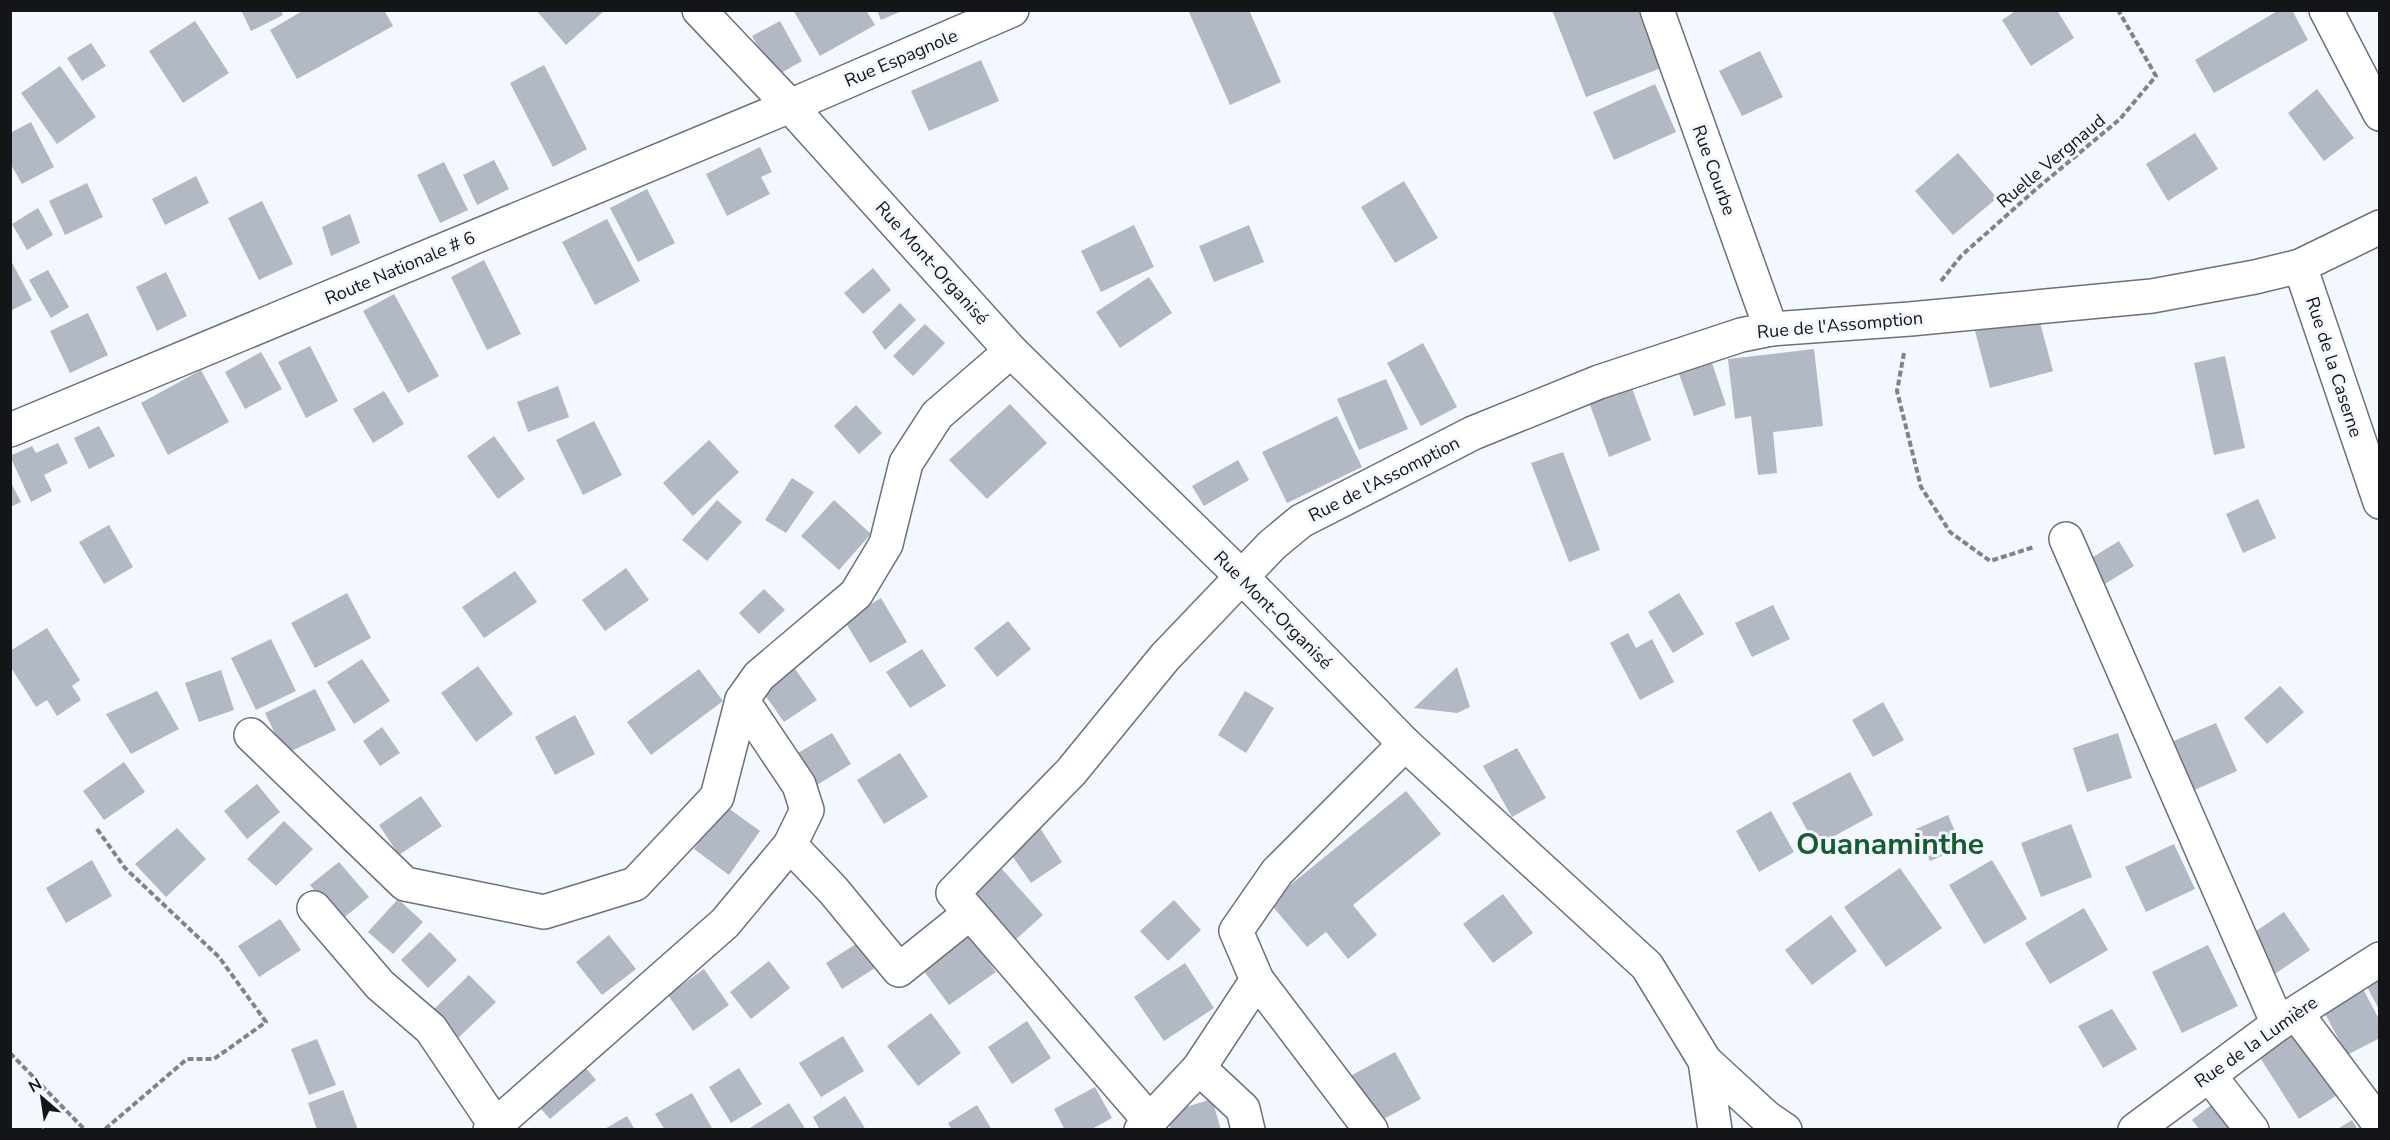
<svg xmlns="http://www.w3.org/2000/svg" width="2390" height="1140" viewBox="0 0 2390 1140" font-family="'Nunito Sans',sans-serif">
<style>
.building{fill:#b3b9c4}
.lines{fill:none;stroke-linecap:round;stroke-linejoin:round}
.minor-casing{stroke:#6b707a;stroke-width:36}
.major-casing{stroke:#6b707a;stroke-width:36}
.path{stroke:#808388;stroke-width:4;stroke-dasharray:6 3;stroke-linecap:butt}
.minor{stroke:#fff;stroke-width:33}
.major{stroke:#fff;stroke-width:33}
.labels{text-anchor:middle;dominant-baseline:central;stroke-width:6;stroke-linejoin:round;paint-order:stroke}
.street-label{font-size:18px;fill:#131519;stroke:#f3f7fe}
.town-label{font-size:30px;font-weight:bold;fill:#175c2f;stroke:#f3f7fe}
</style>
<rect width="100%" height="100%" fill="#f3f7fe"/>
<g class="building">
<polygon points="241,10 281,10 283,15 251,31"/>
<polygon points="304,10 384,10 393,26 297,79 270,30"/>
<polygon points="536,10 605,10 566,45"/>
<polygon points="793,10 866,10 875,25 820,56"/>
<polygon points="877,10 904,10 881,20"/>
<polygon points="1188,10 1249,10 1281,82 1230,105"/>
<polygon points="1552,10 1638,10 1661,68 1586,97"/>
<polygon points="2017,10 2057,10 2074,38 2031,66 2002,20"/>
<polygon points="2279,10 2292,10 2308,40 2214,93 2195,60"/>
<polygon points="195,21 229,73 183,103 149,51"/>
<polygon points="780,21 802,61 774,77 752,36"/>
<polygon points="91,43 106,66 82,81 67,58"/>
<polygon points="1760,51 1783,97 1742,116 1719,71"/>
<polygon points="981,60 999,101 929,131 911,91"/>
<polygon points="544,65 587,149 553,167 510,83"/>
<polygon points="60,66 96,117 57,144 21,93"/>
<polygon points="1655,84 1676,132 1614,160 1593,112"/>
<polygon points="2317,89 2354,138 2324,161 2288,113"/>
<polygon points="31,122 54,167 22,184 10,163 10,133"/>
<polygon points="2195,133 2218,169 2168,201 2146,164"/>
<polygon points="760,147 772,172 761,177 770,194 727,216 706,174"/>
<polygon points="1958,153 1997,198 1953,235 1915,191"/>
<polygon points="494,160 509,189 477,205 463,175"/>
<polygon points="444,162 468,210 440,223 417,175"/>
<polygon points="196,176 209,203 165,225 152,199"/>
<polygon points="1404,181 1438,238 1395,263 1361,207"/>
<polygon points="87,183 103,217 65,235 49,201"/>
<polygon points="647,189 675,243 638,262 610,208"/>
<polygon points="262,201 293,264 259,280 228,218"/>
<polygon points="38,208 53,235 27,250 12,224"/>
<polygon points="350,214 360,243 331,256 322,227"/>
<polygon points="607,219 640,281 595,305 562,242"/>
<polygon points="1134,225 1154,267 1101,292 1081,251"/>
<polygon points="1249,225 1264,262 1214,282 1199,246"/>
<polygon points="10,259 32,300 10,311"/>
<polygon points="484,260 521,334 487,350 451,277"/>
<polygon points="873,268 891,290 863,314 844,293"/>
<polygon points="48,270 69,307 51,318 29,280"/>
<polygon points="166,272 187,316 157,331 136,287"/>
<polygon points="1149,277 1172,313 1120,348 1096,312"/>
<polygon points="394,294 439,376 408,393 363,311"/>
<polygon points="900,303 916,320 885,350 872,332"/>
<polygon points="88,313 108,355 70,373 50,331"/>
<polygon points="2038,315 2053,371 1990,388 1975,331"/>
<polygon points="925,324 945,343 913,376 893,356"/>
<polygon points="1423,343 1457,407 1421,426 1387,363"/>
<polygon points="310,346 338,401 306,418 278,362"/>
<polygon points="1814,349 1823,426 1773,432 1777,473 1758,475 1751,416 1735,419 1728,359"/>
<polygon points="261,352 282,389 245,409 225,372"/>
<polygon points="2225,356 2245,448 2214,455 2194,363"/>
<polygon points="1710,357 1726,405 1694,416 1677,368"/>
<polygon points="201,370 229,422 168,455 141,403"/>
<polygon points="1386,379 1408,429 1359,450 1337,399"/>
<polygon points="1629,380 1651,440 1609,457 1587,397"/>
<polygon points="558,386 569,417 528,432 517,402"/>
<polygon points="384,391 404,424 373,443 353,409"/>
<polygon points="1010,404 1047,443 987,499 949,460"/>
<polygon points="856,405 882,433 859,454 834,426"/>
<polygon points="1337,416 1362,467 1287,503 1262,452"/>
<polygon points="594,421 622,475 583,495 556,440"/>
<polygon points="99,426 115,456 89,469 74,438"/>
<polygon points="494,436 525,479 498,499 467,456"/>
<polygon points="709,440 739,472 693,516 663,483"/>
<polygon points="58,443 68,463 44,475 52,491 31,502 10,456 32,446 36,453"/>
<polygon points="1563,452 1600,550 1569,562 1531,463"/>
<polygon points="1238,460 1249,480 1204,506 1192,486"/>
<polygon points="792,478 814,492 786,533 765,520"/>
<polygon points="10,481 21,502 10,507"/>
<polygon points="2258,499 2276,538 2243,553 2226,514"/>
<polygon points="717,500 742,522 707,561 682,540"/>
<polygon points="834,500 871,534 839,570 801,536"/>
<polygon points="109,525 133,567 104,584 79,542"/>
<polygon points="2119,541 2134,566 2100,587 2085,562"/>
<polygon points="626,568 649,600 605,631 582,600"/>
<polygon points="515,571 537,602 484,638 462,607"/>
<polygon points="764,589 785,610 759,634 739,613"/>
<polygon points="347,593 371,638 315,668 291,623"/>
<polygon points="1679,593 1704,634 1673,653 1648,612"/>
<polygon points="881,598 907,642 870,663 844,620"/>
<polygon points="1773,605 1790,639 1752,657 1735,623"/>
<polygon points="1008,621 1031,649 997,677 974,648"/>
<polygon points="47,628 80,680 72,686 81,700 57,716 47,700 36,707 10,666 10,651"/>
<polygon points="1628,633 1636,648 1652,639 1674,682 1640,700 1610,643"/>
<polygon points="271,639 296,691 256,710 231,658"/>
<polygon points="922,649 946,686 910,708 886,672"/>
<polygon points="362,659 390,701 354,724 327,682"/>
<polygon points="478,666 513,714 476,742 441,693"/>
<polygon points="793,666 817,700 784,722 760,688"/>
<polygon points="1457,667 1470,707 1457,713 1414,708"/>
<polygon points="699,669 723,701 651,755 627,722"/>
<polygon points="221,670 234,710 199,722 185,683"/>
<polygon points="2280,686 2304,712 2267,744 2244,718"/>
<polygon points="315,689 336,730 285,754 265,713"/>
<polygon points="157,691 179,729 131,754 106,714"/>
<polygon points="1245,691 1274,708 1246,753 1218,735"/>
<polygon points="1883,702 1904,740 1873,757 1852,720"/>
<polygon points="575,715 595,754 555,775 535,737"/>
<polygon points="2216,723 2237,771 2190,792 2169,743"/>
<polygon points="382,727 400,753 380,766 363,741"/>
<polygon points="832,733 851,764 817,785 798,753"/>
<polygon points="2118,733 2132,778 2087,792 2073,748"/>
<polygon points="1517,748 1546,798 1512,817 1483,766"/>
<polygon points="900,753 928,797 884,824 857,780"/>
<polygon points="124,762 145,792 104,820 83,791"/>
<polygon points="1850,772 1873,815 1816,846 1792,803"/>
<polygon points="257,784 280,812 247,839 224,811"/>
<polygon points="1406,791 1441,834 1353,905 1377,935 1348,959 1326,932 1307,947 1269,902"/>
<polygon points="421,796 442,826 399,855 379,825"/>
<polygon points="724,805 760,831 729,875 694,849"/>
<polygon points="1771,811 1794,852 1759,872 1736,831"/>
<polygon points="1948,815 1962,847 1930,861 1916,829"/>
<polygon points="284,821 313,849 276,886 247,859"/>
<polygon points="2071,824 2092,877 2041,897 2021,843"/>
<polygon points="177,828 206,859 166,897 135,864"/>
<polygon points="1040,828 1062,862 1031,883 1008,850"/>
<polygon points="2174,844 2195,889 2146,912 2125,867"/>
<polygon points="92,860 112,896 66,923 46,888"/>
<polygon points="1992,860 2027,919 1984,944 1949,885"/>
<polygon points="339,862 369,897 340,921 310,885"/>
<polygon points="1900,868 1942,928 1886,967 1844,907"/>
<polygon points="1002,869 1043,915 1013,942 972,897"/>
<polygon points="1503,894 1533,933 1493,963 1463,924"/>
<polygon points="398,899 423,922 393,954 368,932"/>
<polygon points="1174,900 1201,930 1168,961 1140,931"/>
<polygon points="2084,908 2108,950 2050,984 2025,943"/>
<polygon points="2284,912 2310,950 2269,978 2243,940"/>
<polygon points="1831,915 1857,951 1812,985 1785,950"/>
<polygon points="280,919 301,950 259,977 238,946"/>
<polygon points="965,929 996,972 949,1005 918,963"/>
<polygon points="430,932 457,960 428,988 401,960"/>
<polygon points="609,935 636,969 602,995 576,962"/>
<polygon points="859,942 875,968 842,989 826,963"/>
<polygon points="2208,945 2238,1006 2182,1033 2152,972"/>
<polygon points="769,961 790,988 751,1019 730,992"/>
<polygon points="1185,963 1214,1008 1164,1041 1134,997"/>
<polygon points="704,969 729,1005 693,1031 668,995"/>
<polygon points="469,975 496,1002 458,1038 432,1011"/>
<polygon points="2380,980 2380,1011 2367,987"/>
<polygon points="2362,987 2380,1021 2380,1038 2347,1055 2322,1008"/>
<polygon points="2112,1009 2137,1049 2103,1068 2078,1026"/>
<polygon points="931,1013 961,1053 918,1086 887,1046"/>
<polygon points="1027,1021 1051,1058 1012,1084 988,1047"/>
<polygon points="2298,1030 2339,1094 2299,1119 2259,1056"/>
<polygon points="843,1036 864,1071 821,1097 799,1063"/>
<polygon points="317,1039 336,1085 309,1095 291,1049"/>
<polygon points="1395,1052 1421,1099 1378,1122 1352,1075"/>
<polygon points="580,1061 596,1080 550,1119 534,1101"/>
<polygon points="739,1068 762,1104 731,1123 709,1087"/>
<polygon points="1095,1087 1112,1118 1090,1130 1065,1130 1054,1109"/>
<polygon points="343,1090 358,1130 317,1130 308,1103"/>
<polygon points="692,1093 713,1130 665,1130 655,1114"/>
<polygon points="845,1096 866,1130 820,1130 813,1117"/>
<polygon points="1212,1099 1221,1130 1171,1130 1166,1113"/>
<polygon points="2215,1102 2237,1130 2200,1130 2192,1120"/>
<polygon points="789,1103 806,1130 751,1130 750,1128"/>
<polygon points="977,1105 992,1130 952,1130 948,1123"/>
<polygon points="627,1116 635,1130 603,1130"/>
<polygon points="2352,1120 2358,1130 2336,1130"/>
</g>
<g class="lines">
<defs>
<g id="minor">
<polyline points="699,10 790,106"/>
<polyline points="1657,10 1771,329"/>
<polyline points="2326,10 2380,114"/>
<polyline points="2300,266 2380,502"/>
<polyline points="2066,539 2278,1024"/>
<polyline points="742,700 759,676 856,594 886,544 906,463 937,415 1011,351"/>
<polyline points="251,735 405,884 544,912 635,884 717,797 742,700 799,785 807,810 790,845 725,923 490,1130"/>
<polyline points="790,845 833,890 899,970 970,913"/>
<polyline points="314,908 380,985 431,1029 496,1126"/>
<polyline points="1257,980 1371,1130"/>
<polyline points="2296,1013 2380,1125"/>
<polyline points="1705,1061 1766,1117 1785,1130"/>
<polyline points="1199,1068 1243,1109 1248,1130"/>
<polyline points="2209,1075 2252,1130"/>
<polyline points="1150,1121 953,893 1071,772 1165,657 1272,545 1301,521 1473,433 1599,382 1741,335 1771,329 1910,319 2152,296 2255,277 2300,266 2380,227"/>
<polyline points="1141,1130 1199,1068 1257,980 1236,931 1277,872 1405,744"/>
<polyline points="2135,1130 2278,1024 2380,959"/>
</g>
<g id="major">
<polyline points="790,106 1011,351 1241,576 1405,744 1647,966 1705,1061 1715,1130"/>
<polyline points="10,430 790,106 1012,10"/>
</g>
</defs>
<use href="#minor" class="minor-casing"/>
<use href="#major" class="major-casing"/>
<g class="path">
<polyline points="1941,281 1961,256 2035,190 2120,119 2156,76 2118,10"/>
<polyline points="1904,353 1897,391 1921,487 1950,532 1990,561 2034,547"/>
<polyline points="97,829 125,868 219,957 266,1022 214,1059 187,1059 104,1130"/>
<polyline points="10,1053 85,1130"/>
</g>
<use href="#minor" class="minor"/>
<use href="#major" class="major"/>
</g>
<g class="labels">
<g class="street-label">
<text transform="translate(901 58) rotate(-23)">Rue Espagnole</text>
<text transform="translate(2051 161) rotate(-40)">Ruelle Vergnaud</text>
<text transform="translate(1714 170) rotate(70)">Rue Courbe</text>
<text transform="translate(932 263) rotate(48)">Rue Mont-Organisé</text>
<text transform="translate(400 268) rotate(-23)">Route Nationale # 6</text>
<text transform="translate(1840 325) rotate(-5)">Rue de l'Assomption</text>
<text transform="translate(2334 367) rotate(72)">Rue de la Caserne</text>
<text transform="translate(1384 479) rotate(-27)">Rue de l'Assomption</text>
<text transform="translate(1273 610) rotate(45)">Rue Mont-Organisé</text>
<text transform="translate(2256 1042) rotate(-35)">Rue de la Lumière</text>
</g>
<g class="town-label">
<text x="1890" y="844">Ouanaminthe</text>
</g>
</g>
<rect width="2390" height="1140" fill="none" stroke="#131519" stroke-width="24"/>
<g transform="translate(42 1098) rotate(331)" stroke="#f3f7fe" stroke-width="4.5" paint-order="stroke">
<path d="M0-4.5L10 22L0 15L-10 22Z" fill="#131519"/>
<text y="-9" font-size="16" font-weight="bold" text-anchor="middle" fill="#131519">N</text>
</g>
</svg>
